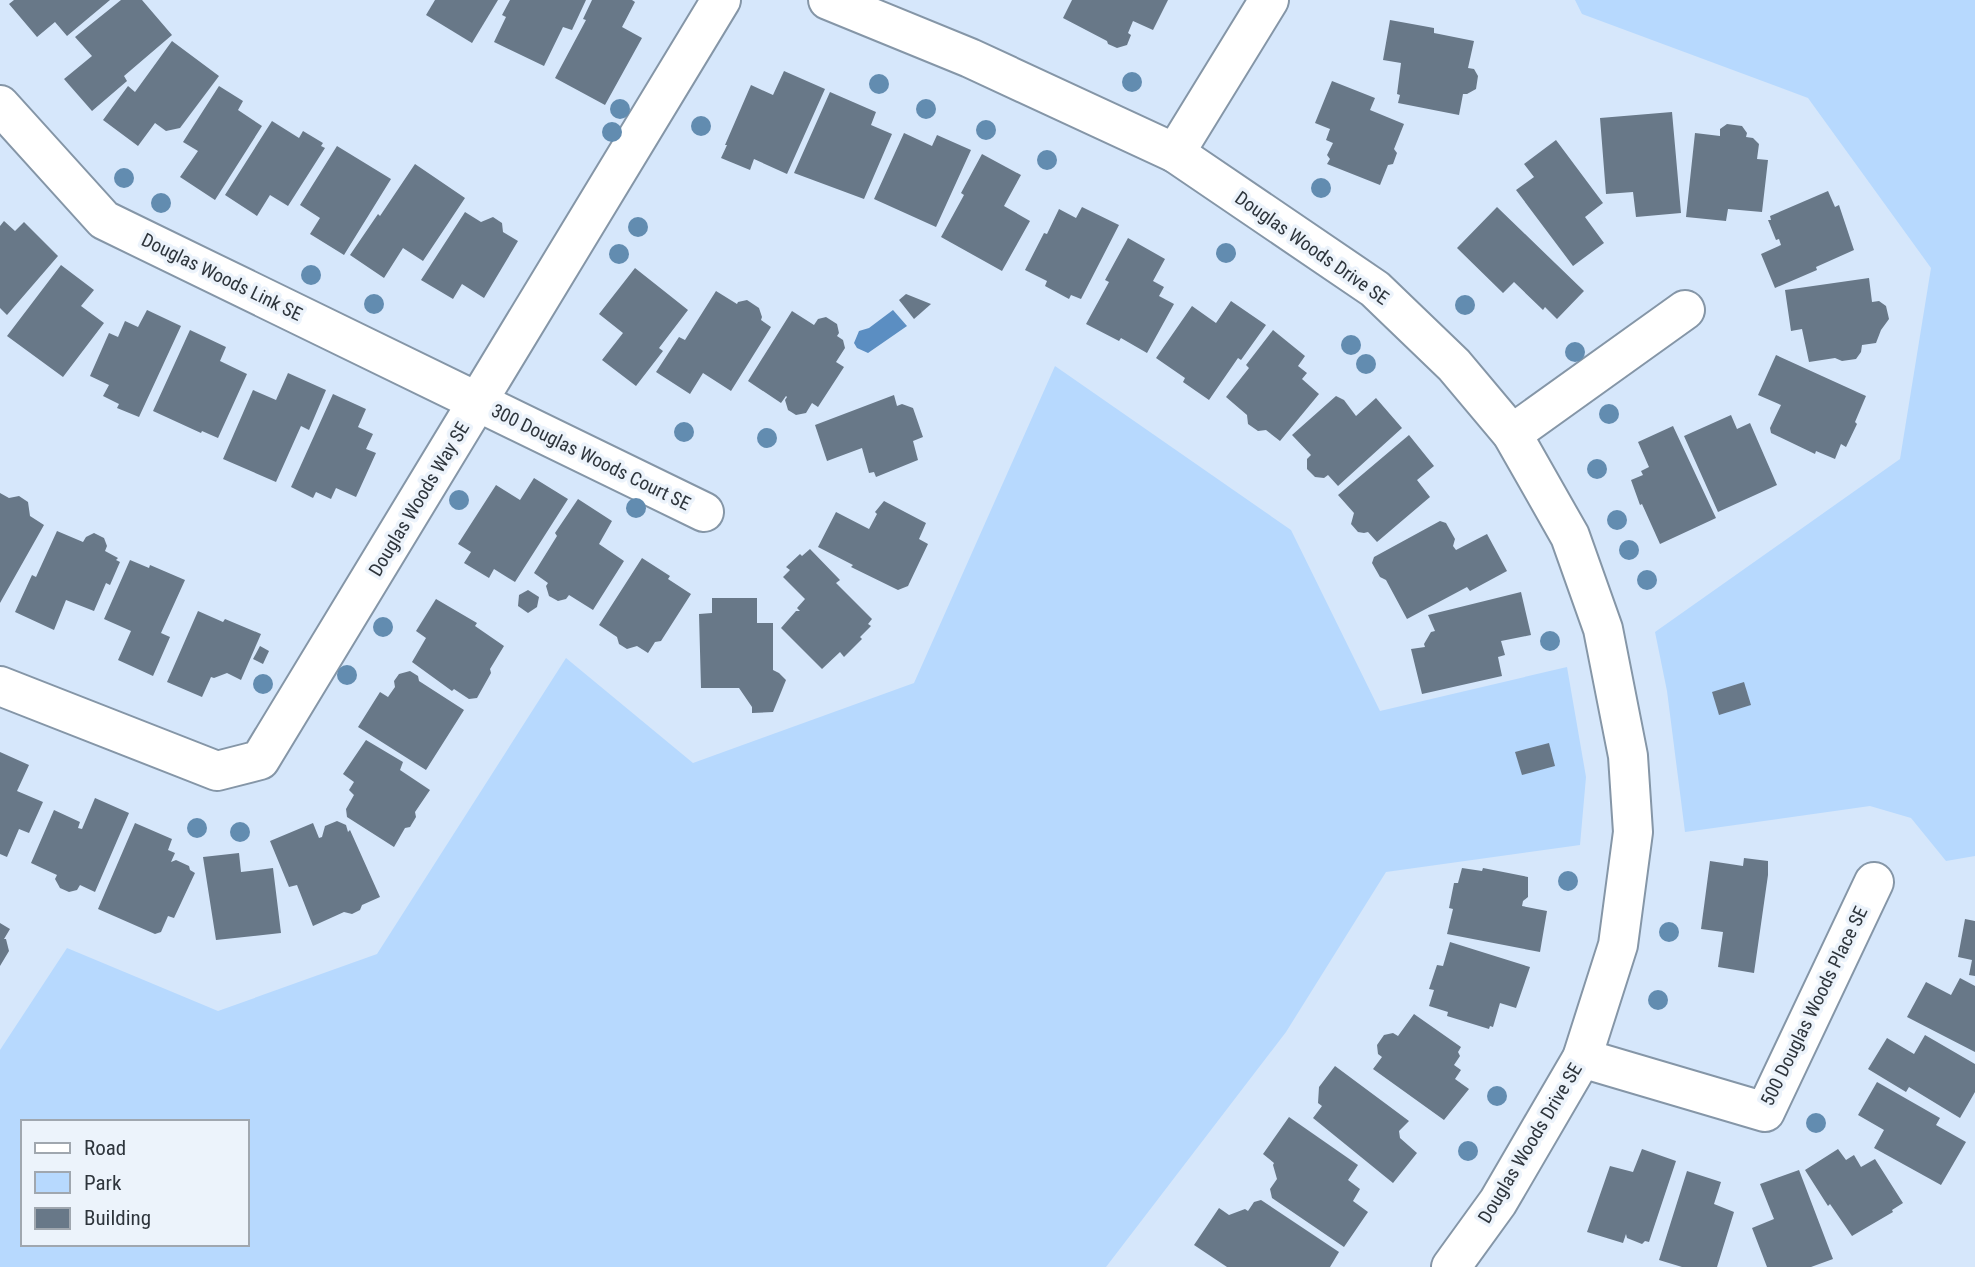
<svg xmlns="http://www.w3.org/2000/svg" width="1975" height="1267" viewBox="0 0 1975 1267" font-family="'Roboto Condensed',sans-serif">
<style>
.green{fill:#b7d9fe;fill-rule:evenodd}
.water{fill:#5b8ec2}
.building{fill:#687888}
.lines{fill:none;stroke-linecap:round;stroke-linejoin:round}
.minor-casing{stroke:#8596a7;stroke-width:42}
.minor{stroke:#fff;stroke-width:38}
.tree{fill:#628cb0}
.labels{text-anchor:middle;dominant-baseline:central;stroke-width:7;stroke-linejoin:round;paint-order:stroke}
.street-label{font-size:19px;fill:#2e353c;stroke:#ecf3fb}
</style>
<rect width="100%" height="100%" fill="#d6e7fb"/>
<g class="green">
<polygon points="1575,0 1975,0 1975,856 1946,861 1911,818 1870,806 1685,832 1667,691 1655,632 1900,459 1931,268 1808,98 1582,14"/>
<path d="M 1055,366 L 1291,530 L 1380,711 L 1567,667 L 1586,777 L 1580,845 L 1386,872 L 1286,1032 L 1106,1267 L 0,1267 L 0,1050 L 67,948 L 218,1011 L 377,954 L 566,658 L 693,763 L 914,683 ZM 23,1122 L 247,1122 L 247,1244 L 23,1244 Z"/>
</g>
<polygon class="water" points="893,310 907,326 868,353 857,348 854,343 859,331 869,328"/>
<g class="building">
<polygon points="14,0 110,0 67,36 55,22 37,37 9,4"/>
<polygon points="121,0 142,0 172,35 124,76 127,81 92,111 64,79 92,56 75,37"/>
<polygon points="435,0 498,0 472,43 426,15"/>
<polygon points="510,0 586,0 572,30 563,27 544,66 494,42 506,17 502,15"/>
<polygon points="592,0 632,0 635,2 622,27 642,38 605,105 555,78 586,20 583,19"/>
<polygon points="1072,0 1168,0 1153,30 1133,21 1128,33 1131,35 1127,45 1117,48 1108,44 1107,41 1063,18"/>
<polygon points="1390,20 1434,28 1434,33 1474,41 1468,68 1474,69 1478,76 1476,89 1467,94 1463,94 1459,115 1398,103 1400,95 1397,94 1401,63 1383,60"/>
<polygon points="172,41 219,76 180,128 166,131 155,123 138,146 103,120 128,86 135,92"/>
<polygon points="784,71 825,89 787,174 754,159 750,170 721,158 727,145 725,145 751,85 773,95"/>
<polygon points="1332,81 1375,98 1370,110 1404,124 1394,149 1397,153 1393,164 1388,165 1380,185 1327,164 1330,159 1327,155 1333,143 1326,140 1330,129 1315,123"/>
<polygon points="219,86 243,101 238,110 262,126 215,200 180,177 198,151 183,142"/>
<polygon points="830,92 876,112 871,125 892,134 864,199 794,173"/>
<polygon points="1672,112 1681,213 1636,217 1633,192 1606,194 1600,118"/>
<polygon points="272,121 299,138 303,131 323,143 321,146 325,148 288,206 270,195 257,216 225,195"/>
<polygon points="1727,124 1742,126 1747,133 1746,137 1753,138 1759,144 1757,159 1768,160 1762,212 1728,209 1726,221 1686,217 1695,133 1720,136 1720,129"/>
<polygon points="904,133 932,146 937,135 971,150 936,227 874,199"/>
<polygon points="1556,140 1603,203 1585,217 1604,243 1573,266 1516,190 1534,177 1524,164"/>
<polygon points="337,146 391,179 344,255 310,234 320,218 300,205"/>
<polygon points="982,154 1021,175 1004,206 1030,221 1002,271 941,237 964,195 961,193"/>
<polygon points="415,164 465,198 423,261 403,248 384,278 350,255 378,214 380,216"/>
<polygon points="1828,191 1835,207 1839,205 1854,250 1816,267 1817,270 1775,288 1761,254 1781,245 1779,239 1776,240 1768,220 1771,220 1770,216"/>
<polygon points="1082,207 1119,225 1081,299 1071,295 1069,299 1045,286 1047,281 1025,270 1044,233 1047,234 1059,209 1076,218"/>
<polygon points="1497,207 1584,291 1557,319 1545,307 1543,310 1514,282 1503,293 1457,248"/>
<polygon points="465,212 481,222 493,217 502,223 503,232 518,241 484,298 462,284 453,299 421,280"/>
<polygon points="4,221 15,231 24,222 58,256 7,315 0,308 0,226"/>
<polygon points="1128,238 1165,259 1153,281 1164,287 1159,296 1174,304 1147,353 1121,338 1119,341 1086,324 1109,282 1105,280"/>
<polygon points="61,265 94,290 81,306 104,323 63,377 7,336"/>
<polygon points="635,268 688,310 659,348 663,351 636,386 602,360 623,333 599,314"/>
<polygon points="1869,278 1872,302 1879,301 1886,306 1889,319 1881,330 1876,343 1862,345 1861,352 1856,359 1842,361 1835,358 1809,362 1802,329 1791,331 1785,290"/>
<polygon points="716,291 737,304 738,302 747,300 759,308 762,317 761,320 771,327 731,391 703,373 690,394 656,372 679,337 685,340"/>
<polygon points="906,294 931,304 914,319 899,300"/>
<polygon points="1231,301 1266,325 1241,360 1238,358 1209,400 1183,382 1185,378 1156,358 1192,306 1216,323"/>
<polygon points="147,310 181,326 139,417 117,408 119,404 103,396 109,385 90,376 109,333 118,337 125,321 138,327"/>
<polygon points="792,311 814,325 818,319 826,317 837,324 839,333 837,336 843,340 845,348 836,362 844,367 818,407 812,403 806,413 796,415 788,410 785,400 787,397 786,396 781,403 748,381"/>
<polygon points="190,330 226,347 220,361 247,374 218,438 202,431 201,433 153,411"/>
<polygon points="1273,330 1305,356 1298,366 1307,373 1302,379 1319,394 1280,441 1266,430 1258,431 1248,424 1247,415 1226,397 1249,368 1246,365"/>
<polygon points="1776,355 1866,396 1855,422 1857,424 1846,447 1841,444 1835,459 1816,451 1815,454 1771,433 1770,428 1781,405 1758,395"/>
<polygon points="288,373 326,390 309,430 301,426 276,482 223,459 253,390 276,400"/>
<polygon points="333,394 366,409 358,427 373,434 366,449 376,453 356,497 336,488 331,499 316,492 313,498 291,487"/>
<polygon points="894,395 897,406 902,404 913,408 923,437 913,441 918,460 876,477 874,472 869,473 862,448 827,461 815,425"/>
<polygon points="1336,396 1344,400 1356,416 1376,398 1402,428 1338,486 1328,475 1324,478 1315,477 1307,469 1307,459 1311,455 1292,435"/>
<polygon points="1731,415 1737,429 1750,423 1777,485 1718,512 1684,436"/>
<polygon points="1673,426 1716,518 1660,544 1642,504 1640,505 1631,480 1643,475 1641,471 1649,467 1638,442"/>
<polygon points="1409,435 1434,466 1417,480 1430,497 1377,542 1368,532 1364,533 1358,532 1351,524 1354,513 1338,495"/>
<polygon points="534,478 568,499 515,582 494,569 489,578 464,563 471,552 458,544 496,485 520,500"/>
<polygon points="0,493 9,498 19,496 28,502 30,516 44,525 0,603"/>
<polygon points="578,499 612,521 599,544 624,561 593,610 569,595 566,599 558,601 549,596 546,586 548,583 534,573 557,536 555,533"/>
<polygon points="884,501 926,523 919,539 928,544 908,586 898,590 851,567 853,565 818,547 836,512 869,529 877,514 875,512"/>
<polygon points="1440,521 1446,523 1455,539 1453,546 1456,550 1487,534 1507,571 1470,591 1467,587 1407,619 1386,580 1380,577 1372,563 1374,557"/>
<polygon points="57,531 83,542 86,537 94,533 104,538 107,546 105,551 118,558 116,560 120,562 110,585 106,583 94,611 66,600 54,630 15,612 32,575 36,577"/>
<polygon points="810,549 840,580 836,583 872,619 868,624 871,626 860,637 862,639 844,657 840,652 822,669 781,628 796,611 800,611 797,608 805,599 783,577 790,570 786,567 800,554 802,556"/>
<polygon points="642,558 670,576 668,579 691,594 661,641 655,642 648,653 637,646 627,649 619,644 617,637 599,625"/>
<polygon points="130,560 149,568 150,565 185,580 161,633 170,637 153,676 118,660 131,631 104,619"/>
<polygon points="528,590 539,597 537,607 528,613 518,606 519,595"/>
<polygon points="1521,592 1531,635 1501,641 1505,655 1498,657 1502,676 1422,694 1411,649 1425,647 1424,644 1431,632 1435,631 1428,615"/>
<polygon points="712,598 757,598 757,623 773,623 773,670 779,673 786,680 773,712 752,713 752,707 739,688 701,688 699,614 712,613"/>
<polygon points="436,599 477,623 475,626 504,646 490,669 491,673 477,698 469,699 454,689 452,691 412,662 426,638 416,631"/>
<polygon points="198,611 223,622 225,619 261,634 241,680 227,673 214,678 211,677 202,697 167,682"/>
<polygon points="260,646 269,651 263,664 253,659"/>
<polygon points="410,671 418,676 419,681 464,710 426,770 358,727 380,692 388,697 395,687 394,681 399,674"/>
<polygon points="1744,682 1751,705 1719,715 1712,692"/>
<polygon points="366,740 403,762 400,770 430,790 415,812 416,817 410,827 405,828 394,847 347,817 346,809 354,795 349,790 354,782 343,774"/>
<polygon points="1549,743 1555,766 1522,775 1515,752"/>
<polygon points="0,752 29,765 17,791 43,802 29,833 19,829 7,857 0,854"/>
<polygon points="95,798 129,813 95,892 80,885 77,890 69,892 60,888 55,879 57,875 31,863 54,810 80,822 78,828 82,829"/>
<polygon points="337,821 346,825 348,832 350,830 380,897 362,905 360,910 352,914 344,912 313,926 297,885 289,887 270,841 313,823 319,838 322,837 325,826"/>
<polygon points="135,823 172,839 168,850 175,853 171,862 176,860 189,866 190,870 195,873 174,918 168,916 161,932 155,934 98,909"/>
<polygon points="239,853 241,872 273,868 281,933 216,940 203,857"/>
<polygon points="1744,858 1768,861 1768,875 1754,973 1718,967 1723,932 1701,929 1710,861 1743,866"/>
<polygon points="1462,868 1482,871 1483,868 1528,877 1528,897 1523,901 1522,906 1547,911 1540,952 1447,934 1453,909 1449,908 1454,883 1458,883"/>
<polygon points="1965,919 1975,921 1975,976 1969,975 1972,960 1958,957"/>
<polygon points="0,923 10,929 4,939 6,939 9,951 0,966"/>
<polygon points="1450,942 1530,967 1516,1008 1500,1003 1493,1027 1490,1026 1489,1029 1447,1016 1448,1012 1429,1006 1434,990 1429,989 1437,965 1443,966"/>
<polygon points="1960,978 1975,986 1975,1052 1907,1017 1926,982 1951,995"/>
<polygon points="1414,1014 1461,1047 1458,1052 1460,1056 1454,1065 1461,1070 1455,1079 1469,1089 1444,1120 1373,1069 1382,1057 1378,1054 1377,1045 1384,1035 1393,1033 1398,1036"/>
<polygon points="1925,1035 1975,1064 1975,1092 1960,1118 1909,1087 1906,1092 1868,1069 1887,1038 1914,1054"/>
<polygon points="1335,1066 1409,1121 1399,1131 1400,1138 1417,1153 1393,1183 1313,1118 1322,1106 1318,1103 1319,1087"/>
<polygon points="1877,1082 1940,1118 1936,1125 1966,1142 1941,1185 1874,1148 1884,1130 1858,1115"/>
<polygon points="1289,1117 1358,1165 1348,1180 1360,1189 1353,1201 1368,1212 1344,1247 1272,1198 1270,1189 1277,1179 1273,1165 1274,1163 1263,1154"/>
<polygon points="1642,1149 1676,1161 1649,1242 1645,1241 1642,1244 1627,1238 1626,1234 1623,1243 1587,1232 1610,1166 1633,1172"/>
<polygon points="1838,1149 1846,1160 1854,1155 1861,1167 1875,1159 1903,1203 1892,1210 1893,1212 1852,1236 1830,1204 1828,1206 1805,1170"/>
<polygon points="1799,1170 1833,1259 1811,1267 1767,1267 1752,1228 1774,1219 1760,1184"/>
<polygon points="1687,1171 1721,1182 1714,1204 1734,1212 1717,1267 1682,1267 1659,1260"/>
<polygon points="1261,1200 1339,1252 1330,1267 1227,1267 1194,1245 1219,1208 1229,1215 1245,1209 1248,1211 1254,1202"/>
</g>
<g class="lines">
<defs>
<g id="minor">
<polyline points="828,0 970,58 1175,153 1375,289 1454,365 1512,434 1570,536 1603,629 1628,756 1633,832 1618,945 1582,1058 1498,1202 1451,1267"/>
<polyline points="0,105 104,220 704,512"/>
<polyline points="1175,153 1269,0"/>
<polyline points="1512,434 1685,310"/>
<polyline points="0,686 217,771 260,760 721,0"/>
<polyline points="1582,1058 1765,1112 1874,882"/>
</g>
</defs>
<use href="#minor" class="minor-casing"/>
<use href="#minor" class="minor"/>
</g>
<g class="tree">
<circle cx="1132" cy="82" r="10"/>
<circle cx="879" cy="84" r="10"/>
<circle cx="620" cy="109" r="10"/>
<circle cx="926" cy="109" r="10"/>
<circle cx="701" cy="126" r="10"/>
<circle cx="986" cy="130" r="10"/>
<circle cx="612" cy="132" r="10"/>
<circle cx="1047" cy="160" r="10"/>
<circle cx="124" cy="178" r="10"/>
<circle cx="1321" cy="188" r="10"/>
<circle cx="161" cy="203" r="10"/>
<circle cx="638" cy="227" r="10"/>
<circle cx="1226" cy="253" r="10"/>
<circle cx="619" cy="254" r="10"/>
<circle cx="311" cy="275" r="10"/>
<circle cx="374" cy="304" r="10"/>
<circle cx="1465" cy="305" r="10"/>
<circle cx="1351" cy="345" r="10"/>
<circle cx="1575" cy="352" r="10"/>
<circle cx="1366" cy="364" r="10"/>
<circle cx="1609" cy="414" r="10"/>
<circle cx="684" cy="432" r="10"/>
<circle cx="767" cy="438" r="10"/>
<circle cx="1597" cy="469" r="10"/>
<circle cx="459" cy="500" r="10"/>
<circle cx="636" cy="508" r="10"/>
<circle cx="1617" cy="520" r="10"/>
<circle cx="1629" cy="550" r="10"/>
<circle cx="1647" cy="580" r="10"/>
<circle cx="383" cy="627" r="10"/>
<circle cx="1550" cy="641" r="10"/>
<circle cx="347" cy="675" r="10"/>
<circle cx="263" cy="684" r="10"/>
<circle cx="197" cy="828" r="10"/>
<circle cx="240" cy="832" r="10"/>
<circle cx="1568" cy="881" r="10"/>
<circle cx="1669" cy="932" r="10"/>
<circle cx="1658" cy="1000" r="10"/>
<circle cx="1497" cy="1096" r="10"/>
<circle cx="1816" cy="1123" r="10"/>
<circle cx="1468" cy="1151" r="10"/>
</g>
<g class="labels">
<g class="street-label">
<text transform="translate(1312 248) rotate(35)">Douglas Woods Drive SE</text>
<text transform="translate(222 277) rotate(26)">Douglas Woods Link SE</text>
<text transform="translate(591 457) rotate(26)">300 Douglas Woods Court SE</text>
<text transform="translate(419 499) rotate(-59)">Douglas Woods Way SE</text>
<text transform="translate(1814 1006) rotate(-64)">500 Douglas Woods Place SE</text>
<text transform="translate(1530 1143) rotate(-59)">Douglas Woods Drive SE</text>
</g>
</g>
<rect x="21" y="1120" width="228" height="126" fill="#ecf3fb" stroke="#a0a7af" stroke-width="2"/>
<rect x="35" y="1143" width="35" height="10" fill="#ffffff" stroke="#a0a7af" stroke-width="2"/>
<text x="84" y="1155" font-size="21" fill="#2e353c">Road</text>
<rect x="35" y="1172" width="35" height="21" fill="#b7d9fe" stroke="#a0a7af" stroke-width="2"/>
<text x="84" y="1190" font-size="21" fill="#2e353c">Park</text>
<rect x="35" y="1208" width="35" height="21" fill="#687888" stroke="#a0a7af" stroke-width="2"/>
<text x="84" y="1225" font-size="21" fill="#2e353c">Building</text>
</svg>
